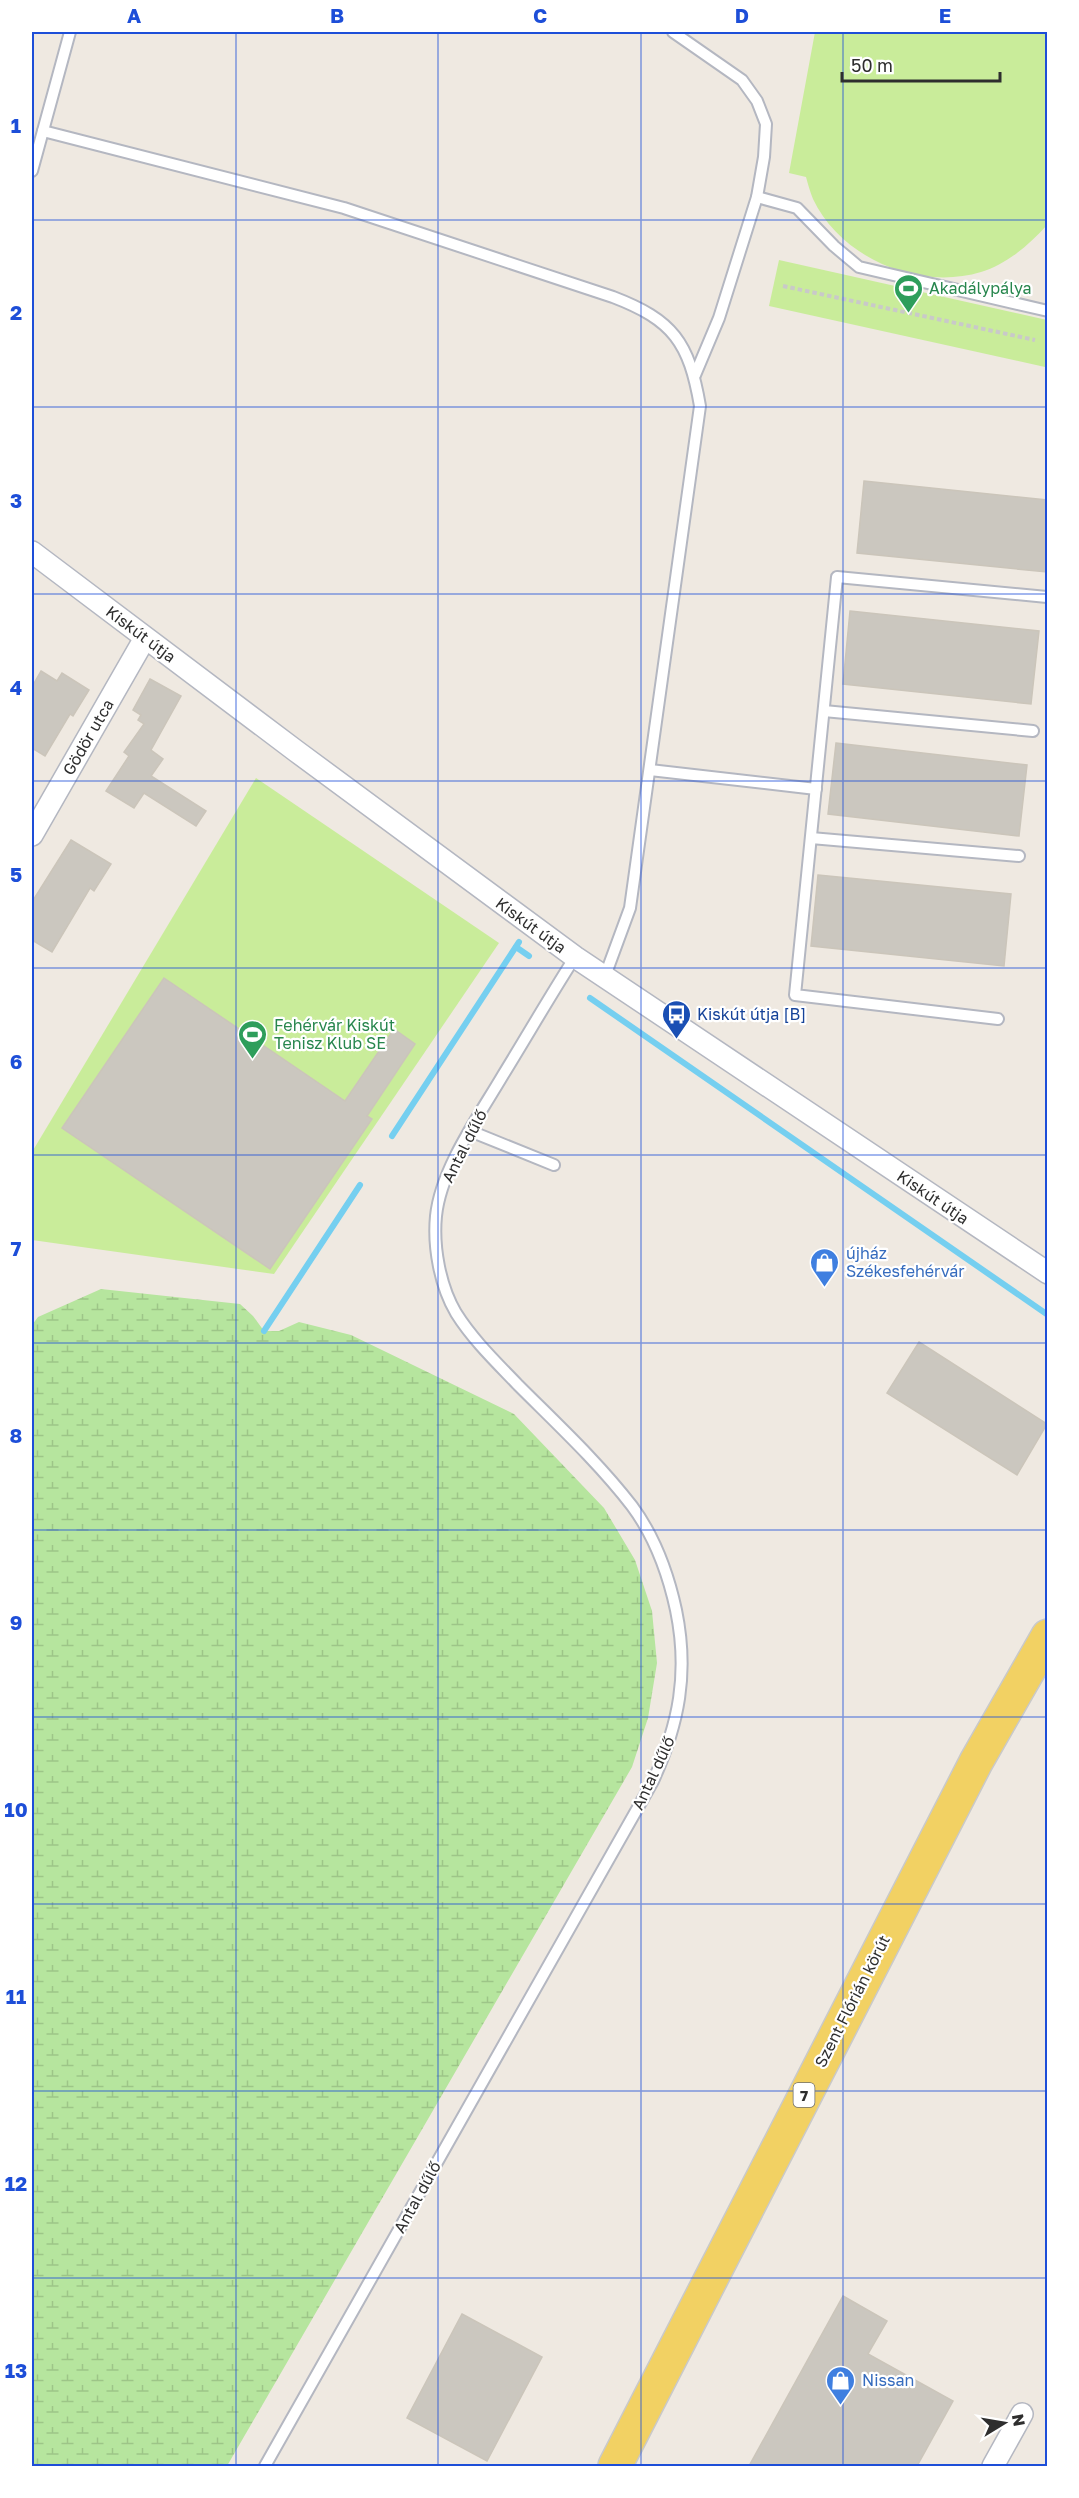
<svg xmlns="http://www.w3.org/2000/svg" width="1079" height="2498" viewBox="0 0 1079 2498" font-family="'Golos Text',sans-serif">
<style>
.wetland{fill:url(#wetland-marsh)}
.pitch{fill:#c9ec9a}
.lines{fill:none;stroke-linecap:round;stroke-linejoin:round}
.stream{stroke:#75cff0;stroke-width:6}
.building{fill:#cbc7bf;stroke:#cbc5ba;stroke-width:1.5}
.service-casing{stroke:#b4b7c1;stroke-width:14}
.minor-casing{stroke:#b4b7c1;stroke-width:24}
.primary-casing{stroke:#c9c9c9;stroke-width:36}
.path{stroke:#c9c9c9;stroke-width:4;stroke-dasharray:4.5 3;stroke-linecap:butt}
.service{stroke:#fff;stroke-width:10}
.minor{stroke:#fff;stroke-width:21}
.primary{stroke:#f2d163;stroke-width:33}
.grid{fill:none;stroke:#1d4ed8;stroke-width:1.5;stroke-opacity:0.55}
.labels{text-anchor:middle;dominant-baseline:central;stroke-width:4.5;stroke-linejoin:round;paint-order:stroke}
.shield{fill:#fff;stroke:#6d6d6d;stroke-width:1.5}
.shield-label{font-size:15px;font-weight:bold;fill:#2e2e2e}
.leisure-label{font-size:16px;fill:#27864d;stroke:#fff;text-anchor:start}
.street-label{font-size:16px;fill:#2e2e2e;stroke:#fff}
.transit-label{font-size:16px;fill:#164399;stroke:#fff;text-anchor:start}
.shop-label{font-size:16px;fill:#366cbe;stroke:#fff;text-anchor:start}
.neatline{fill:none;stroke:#1d4ed8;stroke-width:2}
.grid-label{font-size:20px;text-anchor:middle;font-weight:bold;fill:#1d4ed8}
</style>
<defs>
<pattern id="wetland-marsh" width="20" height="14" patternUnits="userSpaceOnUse" patternTransform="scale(1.5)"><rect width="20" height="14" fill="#b6e59e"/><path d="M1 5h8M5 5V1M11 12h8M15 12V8" fill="none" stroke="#9dc588"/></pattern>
</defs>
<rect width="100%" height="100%" fill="#efe9e1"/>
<polygon class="wetland" points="101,1289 240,1304 253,1316 264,1331 279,1331 299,1322 351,1335 514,1414 604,1508 635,1560 652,1611 657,1663 648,1718 632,1767 227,2466 32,2466 32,1325 38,1317"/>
<g class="pitch">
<path d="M 815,32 L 1047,32 L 1047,225 C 1029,245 1007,264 981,272 C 918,291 841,258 813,199 C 810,192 808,184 806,177 L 789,173 Z"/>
<polygon points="779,260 1047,320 1048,356 1045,367 769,306"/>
<polygon points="256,778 499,943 274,1274 32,1240 32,1152"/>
</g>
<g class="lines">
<g class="stream">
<polyline points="516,947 529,956"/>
<polyline points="590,998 1048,1315"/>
<polyline points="392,1136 519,942"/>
<polyline points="264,1331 360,1185"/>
</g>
</g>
<g class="building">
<polygon points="864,481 1047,500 1047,572 857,553"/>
<polygon points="850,611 1039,631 1031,704 843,684"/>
<polygon points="41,671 57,681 62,673 89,690 73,716 70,714 45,756 32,748 32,687"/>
<polygon points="150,679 181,696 151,750 163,759 151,776 206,811 196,826 144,793 134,808 106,791 129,756 124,752 144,724 138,720 141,715 133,710"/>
<polygon points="836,743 1027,765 1019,836 828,814"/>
<polygon points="71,840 111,864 94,891 90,888 52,952 32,940 32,902"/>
<polygon points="818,875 1011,894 1004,966 811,946"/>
<polygon points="164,978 345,1101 394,1029 415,1044 367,1116 372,1119 270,1269 62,1128"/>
<polygon points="919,1342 1047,1424 1017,1475 887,1393"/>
<polygon points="843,2296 887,2321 868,2354 953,2401 917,2466 749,2466"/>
<polygon points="462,2314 542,2357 487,2461 407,2418"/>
</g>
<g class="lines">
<defs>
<g id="service">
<polyline points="673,32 742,80 757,101 766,124 764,157 757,197 719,318 695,375"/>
<path d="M 43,131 L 344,208 L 613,297 C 673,320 689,342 700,406 L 630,908 L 605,976"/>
<polyline points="32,171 70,32"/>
<polyline points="757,197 797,208 834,246 859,267 1048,311"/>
<polyline points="824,711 1033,731"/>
<polyline points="650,770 816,789"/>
<polyline points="811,838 1019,856"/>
<polyline points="998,1019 795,995 837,577 1047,597"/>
<polyline points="470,1131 554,1165"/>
<path d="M 265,2466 L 653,1781 C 679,1724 689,1673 676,1610 C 668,1573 655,1537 632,1506 C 598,1462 557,1424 518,1385 C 496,1362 473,1340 456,1313 C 440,1286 433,1247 436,1216 C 441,1168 479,1116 503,1075 C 527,1036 550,996 575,957"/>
</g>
<g id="minor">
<polyline points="32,552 296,751 575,957 1048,1273"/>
<polyline points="32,835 145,638"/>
<polyline points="993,2466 1022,2414"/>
</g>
<polyline id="primary" points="615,2466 976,1762 1048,1636"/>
</defs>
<use href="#service" class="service-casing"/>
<use href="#minor" class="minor-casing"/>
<use href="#primary" class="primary-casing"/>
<polyline class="path" points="783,286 1035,340"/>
<use href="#service" class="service"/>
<use href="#minor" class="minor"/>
<use href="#primary" class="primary"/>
</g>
<path class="grid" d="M 236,32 L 236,2466M 438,32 L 438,2466M 641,32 L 641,2466M 843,32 L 843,2466M 32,220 L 1048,220M 32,407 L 1048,407M 32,594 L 1048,594M 32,781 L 1048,781M 32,968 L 1048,968M 32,1155 L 1048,1155M 32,1343 L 1048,1343M 32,1530 L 1048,1530M 32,1717 L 1048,1717M 32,1904 L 1048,1904M 32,2091 L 1048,2091M 32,2278 L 1048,2278"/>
<defs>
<symbol id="stadium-pin" viewBox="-11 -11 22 30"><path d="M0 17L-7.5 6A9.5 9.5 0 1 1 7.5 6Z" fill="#2e9e5b" stroke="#fff"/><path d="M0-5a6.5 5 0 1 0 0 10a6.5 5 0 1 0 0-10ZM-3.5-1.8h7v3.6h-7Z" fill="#fff"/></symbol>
<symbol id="bus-pin" viewBox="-11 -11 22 30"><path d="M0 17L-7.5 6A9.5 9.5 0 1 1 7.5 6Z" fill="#1a4fb4" stroke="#fff"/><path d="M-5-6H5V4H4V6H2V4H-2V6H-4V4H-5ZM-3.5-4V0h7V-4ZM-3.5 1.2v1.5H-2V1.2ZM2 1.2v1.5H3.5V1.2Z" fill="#fff"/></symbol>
<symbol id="shop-pin" viewBox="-11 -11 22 30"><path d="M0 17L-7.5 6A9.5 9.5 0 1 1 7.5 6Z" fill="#3f7fe0" stroke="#fff"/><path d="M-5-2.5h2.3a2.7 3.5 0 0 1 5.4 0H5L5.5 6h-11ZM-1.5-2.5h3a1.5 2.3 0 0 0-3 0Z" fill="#fff"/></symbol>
</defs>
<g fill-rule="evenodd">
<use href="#stadium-pin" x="892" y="272" width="33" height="45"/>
<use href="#bus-pin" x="660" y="998" width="33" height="45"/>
<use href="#stadium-pin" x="236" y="1018" width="33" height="45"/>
<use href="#shop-pin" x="808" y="1246" width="33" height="45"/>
<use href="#shop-pin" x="824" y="2364" width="33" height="45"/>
</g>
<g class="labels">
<rect class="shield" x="793.5" y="2083" width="21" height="24" rx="4.5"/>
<g class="shield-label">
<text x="804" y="2095">7</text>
</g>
<g class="leisure-label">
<text x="929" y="288">Akadálypálya</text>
<text x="274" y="1025">Fehérvár Kiskút<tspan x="274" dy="18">Tenisz Klub SE</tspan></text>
</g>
<g class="street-label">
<text transform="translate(141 634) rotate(37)">Kiskút útja</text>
<text transform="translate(88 737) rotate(-60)">Gödör utca</text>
<text transform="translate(531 925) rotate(36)">Kiskút útja</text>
<text transform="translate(464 1146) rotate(-63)">Antal dűlő</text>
<text transform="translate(933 1197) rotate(34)">Kiskút útja</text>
<text transform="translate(653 1773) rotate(-65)">Antal dűlő</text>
<text transform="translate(852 2001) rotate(-63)">Szent Flórián körút</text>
<text transform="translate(417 2197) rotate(-61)">Antal dűlő</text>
</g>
<g class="transit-label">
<text x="697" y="1014">Kiskút útja [B]</text>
</g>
<g class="shop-label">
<text x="846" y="1253">újház<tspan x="846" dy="18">Székesfehérvár</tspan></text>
<text x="862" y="2380">Nissan</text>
</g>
</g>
<rect width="1079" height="2498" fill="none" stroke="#ffffff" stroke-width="66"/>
<g transform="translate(1004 2423) rotate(79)" stroke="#ffffff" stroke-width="4.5" paint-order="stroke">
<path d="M0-4.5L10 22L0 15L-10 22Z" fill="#2e2e2e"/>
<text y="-9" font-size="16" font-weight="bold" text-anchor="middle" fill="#2e2e2e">N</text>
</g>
<path d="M842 72v9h158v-9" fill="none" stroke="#2e2e2e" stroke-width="3"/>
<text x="851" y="72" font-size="18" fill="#2e2e2e" stroke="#ffffff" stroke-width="4.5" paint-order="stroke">50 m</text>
<rect x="33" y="33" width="1013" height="2432" class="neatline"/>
<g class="grid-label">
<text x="134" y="23">A</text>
<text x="337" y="23">B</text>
<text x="540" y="23">C</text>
<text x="742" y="23">D</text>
<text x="945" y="23">E</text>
<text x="16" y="133">1</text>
<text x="16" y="320">2</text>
<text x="16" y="508">3</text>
<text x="16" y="695">4</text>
<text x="16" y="882">5</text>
<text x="16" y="1069">6</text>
<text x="16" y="1256">7</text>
<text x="16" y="1443">8</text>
<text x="16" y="1630">9</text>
<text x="16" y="1817">10</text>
<text x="16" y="2004">11</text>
<text x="16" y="2191">12</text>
<text x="16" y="2378">13</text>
</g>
</svg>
